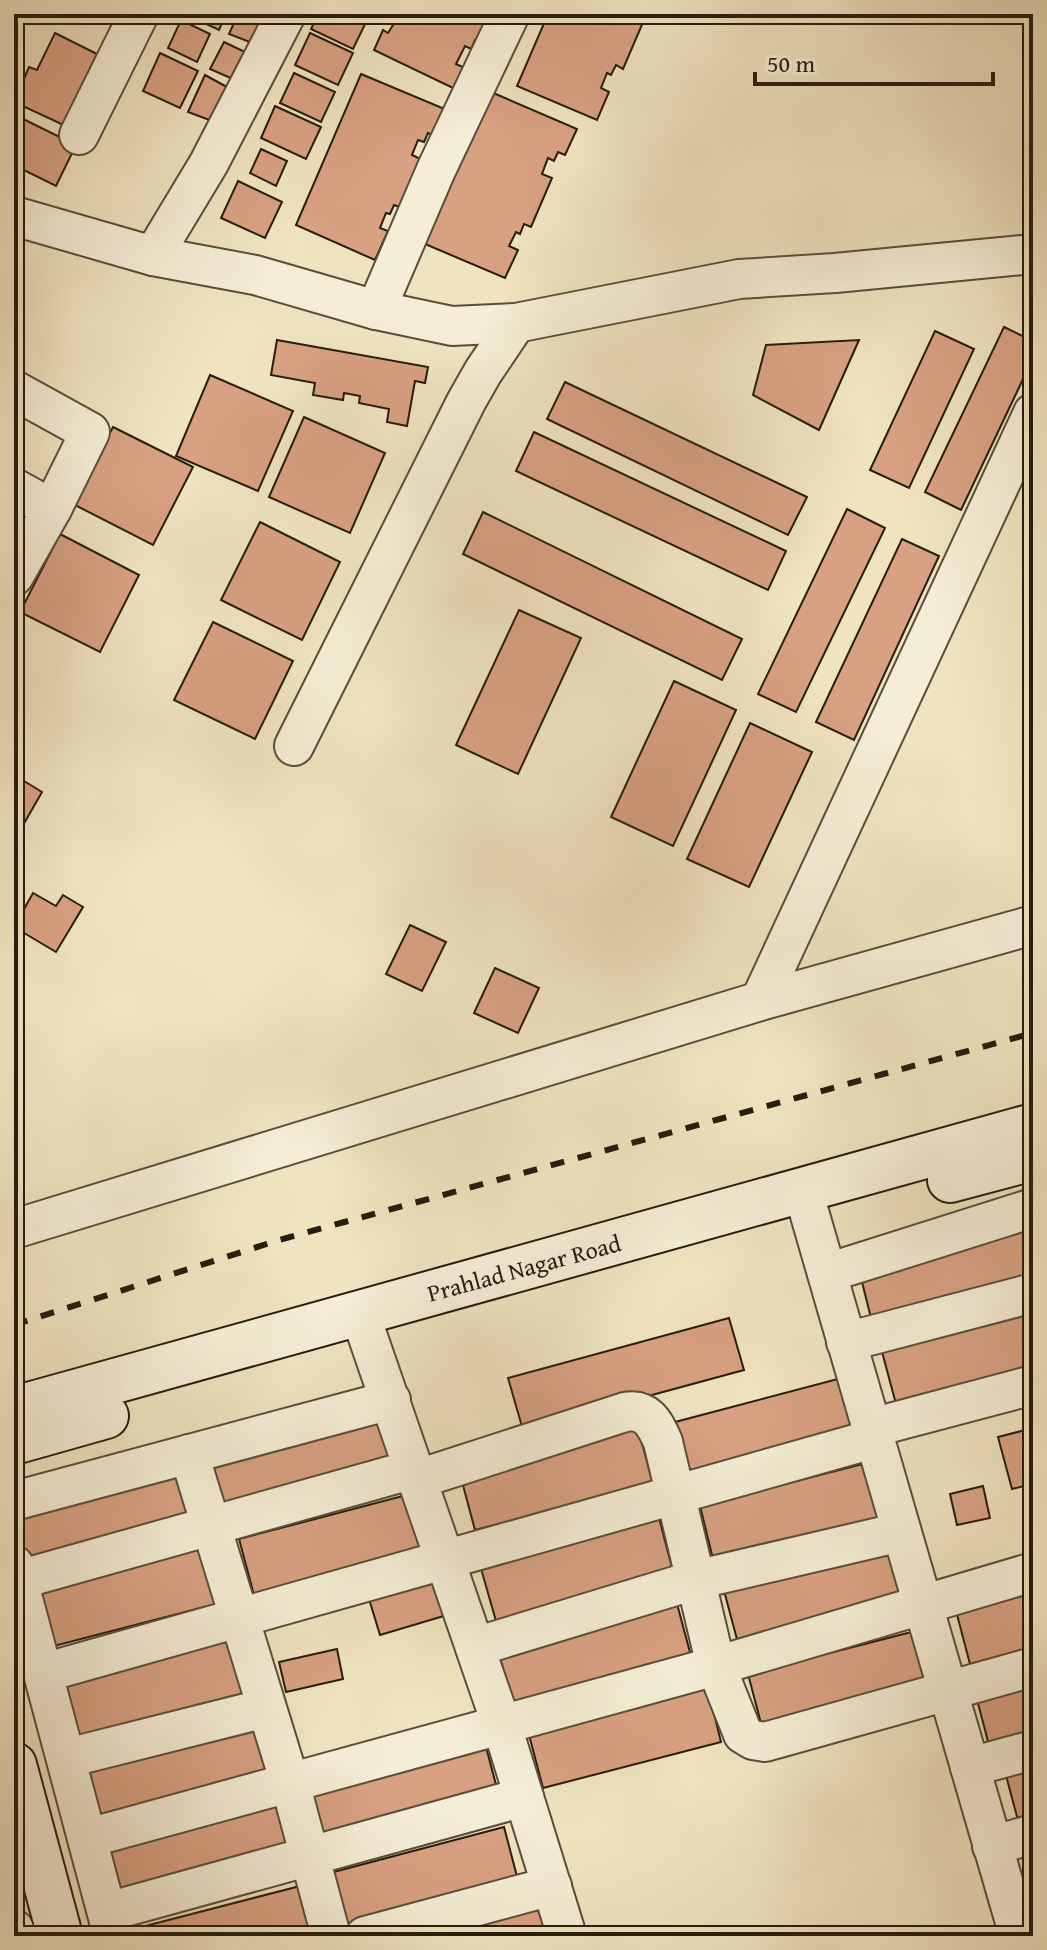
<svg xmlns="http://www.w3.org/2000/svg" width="1047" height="1950" viewBox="0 0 1047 1950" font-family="'Gentium Book Plus',serif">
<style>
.building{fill:#d8a181;stroke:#271c0f;stroke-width:2}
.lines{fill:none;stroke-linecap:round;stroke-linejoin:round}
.street-casing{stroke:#594e3b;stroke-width:42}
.secondary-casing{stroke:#271c0f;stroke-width:48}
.street{stroke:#f5edd6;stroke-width:38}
.secondary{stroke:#f5edd6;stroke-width:44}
.rail{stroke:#271c0f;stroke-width:6;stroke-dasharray:14 14;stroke-linecap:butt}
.labels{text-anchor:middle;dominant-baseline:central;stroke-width:8;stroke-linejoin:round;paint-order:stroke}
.street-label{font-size:24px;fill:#271c0f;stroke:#f5edd6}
</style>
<rect width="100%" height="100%" fill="#efe3c0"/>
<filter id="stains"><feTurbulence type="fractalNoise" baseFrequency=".0025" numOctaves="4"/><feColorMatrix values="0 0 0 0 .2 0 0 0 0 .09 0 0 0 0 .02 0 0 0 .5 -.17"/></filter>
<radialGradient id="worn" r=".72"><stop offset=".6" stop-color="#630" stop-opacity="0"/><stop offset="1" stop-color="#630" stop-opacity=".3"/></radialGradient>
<g class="building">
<polygon points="31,14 56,14 50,24"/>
<polygon points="92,14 130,14 119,27"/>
<polygon points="185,14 226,14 219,30"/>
<polygon points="238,14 268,14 255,44 229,34"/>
<polygon points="318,14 360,14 368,18 353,49 311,29"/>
<polygon points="400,14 478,14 490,20 480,42 475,40 471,49 465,46 456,64 467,69 457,90 374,50 383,30 388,33"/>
<polygon points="548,14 634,14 644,20 623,69 616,65 611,75 607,73 601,88 609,92 597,120 517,86"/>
<polygon points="181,20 210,34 197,62 168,48"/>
<polygon points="55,33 97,54 80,90 89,94 72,129 14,102 29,67 37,70"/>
<polygon points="310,33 353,53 338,85 295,65"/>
<polygon points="224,42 247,53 235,80 210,69"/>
<polygon points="160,53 198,71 180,108 143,91"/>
<polygon points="294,73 335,92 321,122 280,103"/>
<polygon points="361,74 447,110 435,137 428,133 424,142 418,140 412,155 423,160 402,208 394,205 390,214 386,213 380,228 388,231 375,260 296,225"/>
<polygon points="205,75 227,87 212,121 188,112"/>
<polygon points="491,92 577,129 565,155 558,152 554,161 548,158 542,174 552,178 531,227 524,224 520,234 516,232 509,246 518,250 505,278 425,244"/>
<polygon points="275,106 321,127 306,159 261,138"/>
<polygon points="15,115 76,145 56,186 24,170 22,173 14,169"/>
<polygon points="261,149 287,161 276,186 250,173"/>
<polygon points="238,181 282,202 265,238 221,218"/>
<polygon points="1004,327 1033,341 1033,358 961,510 925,492"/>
<polygon points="935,331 974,349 909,488 870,470"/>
<polygon points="277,340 428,367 425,383 415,381 407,426 387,422 389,409 359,403 360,396 344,393 343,400 313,395 315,383 271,375"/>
<polygon points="859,340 819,430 753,395 766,345"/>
<polygon points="210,375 293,411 258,491 176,456"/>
<polygon points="565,382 807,497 788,535 547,419"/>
<polygon points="304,417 385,453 350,533 269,497"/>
<polygon points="113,427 193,467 153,545 73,504"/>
<polygon points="534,432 786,551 768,590 516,471"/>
<polygon points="847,509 885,528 796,712 758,694"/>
<polygon points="483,512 742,639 722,680 463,554"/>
<polygon points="260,522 340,562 302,640 221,600"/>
<polygon points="60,534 139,575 100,652 20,612"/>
<polygon points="902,539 939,556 854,740 816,722"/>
<polygon points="519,610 581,638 518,774 456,745"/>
<polygon points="213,622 293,661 255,739 174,700"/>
<polygon points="674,681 736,710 673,846 611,817"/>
<polygon points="750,723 812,752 749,887 687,859"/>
<polygon points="24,781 42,792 14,841 14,798"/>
<polygon points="14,868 21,872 14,884"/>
<polygon points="33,893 56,906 63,895 83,907 56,952 14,927"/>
<polygon points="410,925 446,942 422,991 386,974"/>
<polygon points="495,968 539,988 518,1033 474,1013"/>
<polygon points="1033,1224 1033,1284 873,1326 859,1270"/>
<polygon points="1033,1308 1033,1369 896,1404 881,1348"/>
<polygon points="729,1318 744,1370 523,1430 508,1378"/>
<polygon points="853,1375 869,1432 690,1478 675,1422"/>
<polygon points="387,1407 402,1463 224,1510 209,1453"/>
<polygon points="638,1428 653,1484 475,1530 460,1474"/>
<polygon points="1033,1428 1033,1484 1012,1489 998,1437"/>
<polygon points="878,1460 893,1517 714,1563 700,1506"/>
<polygon points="183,1467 198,1523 20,1569 14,1548 14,1510"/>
<polygon points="983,1486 990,1518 957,1525 950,1494"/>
<polygon points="418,1492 433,1549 254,1595 239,1539"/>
<polygon points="659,1518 674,1575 496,1621 480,1565"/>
<polygon points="901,1541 916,1597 738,1643 723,1587"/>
<polygon points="209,1546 224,1602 46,1648 31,1592"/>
<polygon points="437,1580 447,1615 380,1635 369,1599"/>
<polygon points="1033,1587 1033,1647 970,1664 955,1607"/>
<polygon points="676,1600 691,1656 512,1703 497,1646"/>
<polygon points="927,1628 942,1685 763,1731 748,1674"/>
<polygon points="234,1637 249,1693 70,1739 55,1683"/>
<polygon points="337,1649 343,1679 286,1692 279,1662"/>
<polygon points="1033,1677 1033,1737 990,1749 975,1692"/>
<polygon points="707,1685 721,1742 543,1788 528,1731"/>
<polygon points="253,1716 268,1772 89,1819 74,1762"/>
<polygon points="485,1743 500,1800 322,1846 307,1789"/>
<polygon points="1033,1760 1033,1821 1019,1824 1004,1768"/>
<polygon points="282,1795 297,1851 119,1897 104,1841"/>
<polygon points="504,1827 519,1884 341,1930 326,1874"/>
<polygon points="300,1886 314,1936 123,1936 122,1932"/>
<polygon points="538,1902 547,1936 408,1936"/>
</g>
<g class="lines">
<defs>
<g id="street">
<polyline points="79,135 139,14"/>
<polyline points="14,216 153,256 255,275 376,310 452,326 516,323 739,279 835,273 1033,254"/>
<polyline points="153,256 209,163 286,14"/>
<polyline points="376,310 436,170 510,14"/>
<polyline points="14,390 90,432 52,509 14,576"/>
<polyline points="1033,413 760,1001 1033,925"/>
<polyline points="14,488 52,509"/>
<polyline points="294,746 466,402 483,372 516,323"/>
<polyline points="803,1191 1019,1936"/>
<polyline points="14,1229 760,1001"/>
<polyline points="827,1273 1033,1208"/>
<polyline points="360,1314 502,1726 567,1936"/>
<polyline points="846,1342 1033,1293"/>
<polyline points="871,1428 1033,1385"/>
<polyline points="189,1454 290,1783 331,1936"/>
<path d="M 418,1479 L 625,1412 C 647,1408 655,1423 663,1442 L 716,1666 L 743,1734 L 753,1740 L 765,1742 L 1033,1667"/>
<polyline points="14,1501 391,1400"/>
<polyline points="14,1565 113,1936"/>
<polyline points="18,1580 414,1469"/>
<polyline points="475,1647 695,1580 901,1532"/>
<polyline points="43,1673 873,1439"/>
<polyline points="67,1758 266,1708"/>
<polyline points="970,1767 1033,1750"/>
<polyline points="88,1838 716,1666 1033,1572"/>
<polyline points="992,1846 1033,1834"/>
<polyline points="107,1912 524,1797"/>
<polyline points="14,1929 16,1936"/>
<polyline points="365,1936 552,1886"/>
</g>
<g id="secondary">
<polyline points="950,1180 1033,1158"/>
<polyline points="14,1409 1033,1126"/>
<polyline points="14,1442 106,1416"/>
<polyline points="14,1765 60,1936"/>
</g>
</defs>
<use href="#street" class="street-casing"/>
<use href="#secondary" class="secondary-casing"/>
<use href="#street" class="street"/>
<use href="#secondary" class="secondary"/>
<polyline class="rail" points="14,1325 279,1240 1033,1033"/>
</g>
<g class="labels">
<g class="street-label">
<text transform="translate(524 1268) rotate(-15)">Prahlad Nagar Road</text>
</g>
</g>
<rect width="1047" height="1950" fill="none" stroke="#efe3c0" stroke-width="48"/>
<rect x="16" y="16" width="1015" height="1918" fill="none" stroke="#271c0f" stroke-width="4"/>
<rect x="24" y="24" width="999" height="1902" fill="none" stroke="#271c0f" stroke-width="2"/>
<path d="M755 72v12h238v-12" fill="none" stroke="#271c0f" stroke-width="4"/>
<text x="767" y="72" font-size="24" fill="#271c0f" stroke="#f5edd6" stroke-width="6" paint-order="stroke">50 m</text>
<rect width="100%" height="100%" filter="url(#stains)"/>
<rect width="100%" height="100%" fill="url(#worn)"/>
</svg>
